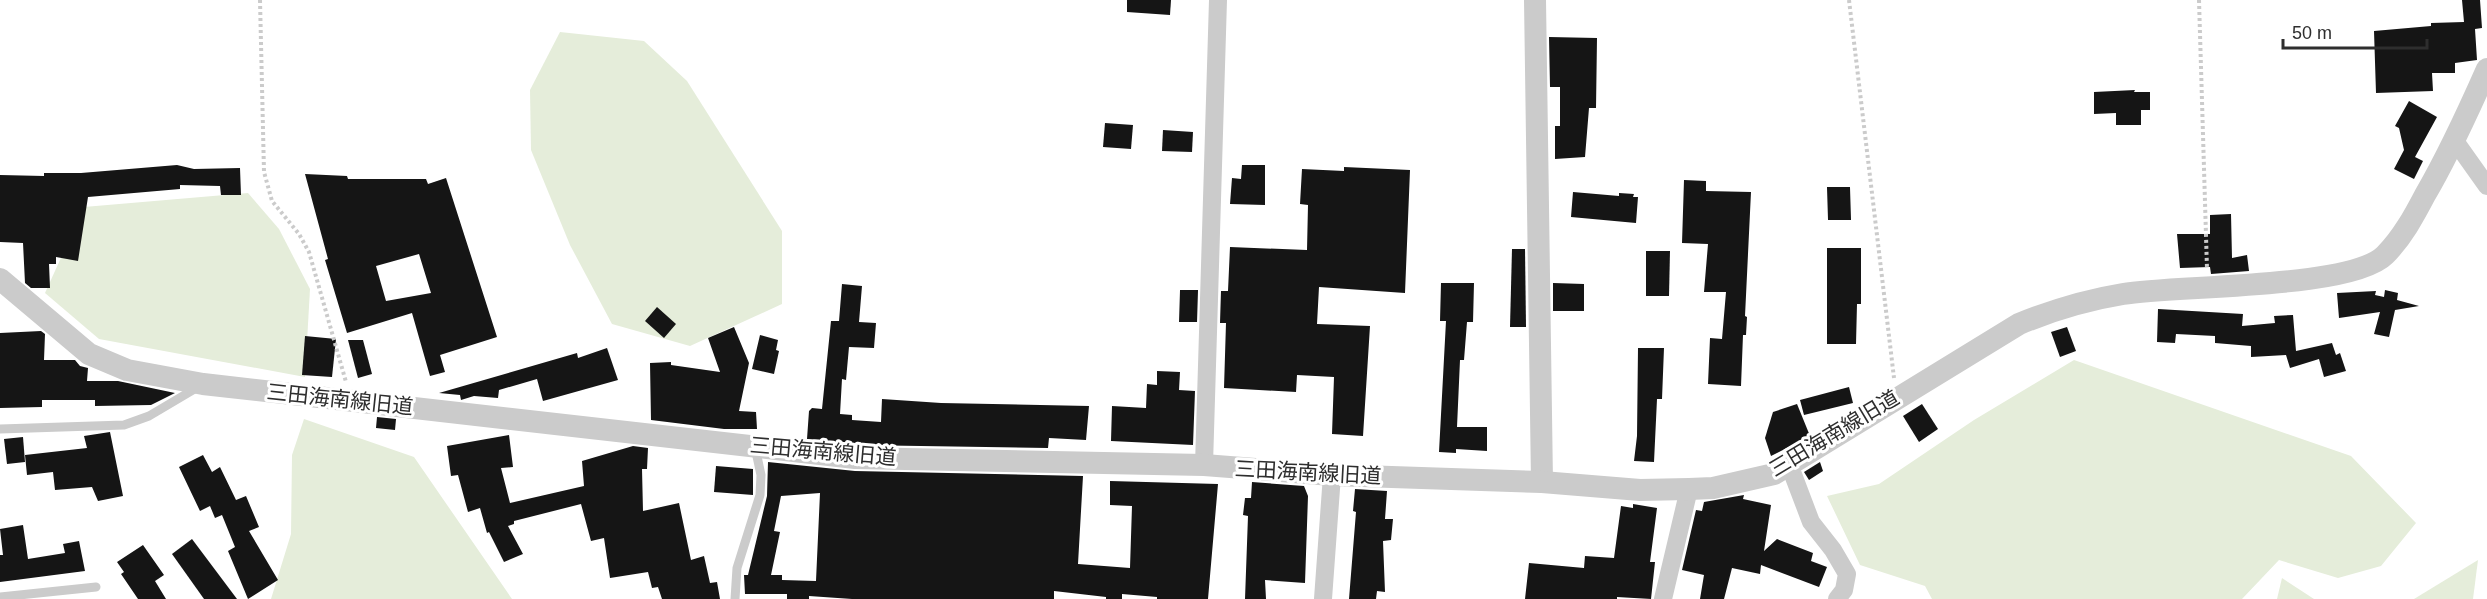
<svg xmlns="http://www.w3.org/2000/svg" width="2487" height="599" viewBox="0 0 2487 599" font-family="Helvetica,'Noto Sans JP',sans-serif">
<style>
.green{fill:#e5edda}
.building{fill:#151515;fill-rule:evenodd}
.lines{fill:none;stroke-linecap:round;stroke-linejoin:round}
.path{stroke:#cbcbcb;stroke-width:4;stroke-dasharray:3 3;stroke-linecap:butt}
.service{stroke:#cbcbcb;stroke-width:9}
.minor{stroke:#cbcbcb;stroke-width:18}
.tertiary{stroke:#cbcbcb;stroke-width:22}
.labels{text-anchor:middle;dominant-baseline:central;stroke-width:6;stroke-linejoin:round;paint-order:stroke}
.street-label{font-size:21px;fill:#2e2e2e;stroke:#fff}
</style>
<rect width="100%" height="100%" fill="#fff"/>
<g class="green">
<polygon points="560,32 644,41 687,81 782,231 782,304 690,346 612,324 570,245 531,150 530,90"/>
<polygon points="248,193 279,229 310,289 305,377 99,339 45,293 84,207"/>
<polygon points="2074,360 2351,456 2416,523 2381,566 2338,578 2279,560 2242,599 1932,599 1925,586 1860,565 1827,496 1879,484 1974,420"/>
<polygon points="304,419 414,457 512,599 271,599 291,534 292,455"/>
<polygon points="2478,560 2473,599 2414,599"/>
<polygon points="2282,578 2314,599 2277,599"/>
</g>
<g class="building">
<polygon points="1127,0 1171,0 1170,15 1127,12"/>
<polygon points="2462,0 2480,0 2482,28 2475,29 2477,60 2455,63 2455,73 2432,73 2433,91 2376,93 2374,31 2431,26 2431,23 2464,22"/>
<polygon points="1549,37 1597,38 1596,108 1589,108 1585,157 1555,159 1555,126 1560,126 1560,87 1550,87"/>
<polygon points="2135,90 2134,92 2150,92 2150,110 2141,110 2141,125 2116,125 2116,113 2094,114 2094,92"/>
<polygon points="2409,101 2437,117 2415,157 2423,161 2414,179 2394,169 2404,150 2399,128 2395,126"/>
<polygon points="1105,123 1133,125 1131,149 1103,147"/>
<polygon points="1163,130 1193,132 1192,152 1162,151"/>
<polygon points="177,165 194,169 240,168 241,195 221,195 220,186 180,185 180,189 88,197 78,261 56,257 56,264 49,264 50,288 31,288 25,283 23,243 0,242 0,175 44,176 44,173 81,173"/>
<polygon points="1242,165 1265,165 1265,205 1230,204 1232,178 1241,179"/>
<polygon points="1344,167 1410,170 1405,293 1319,287 1317,324 1370,326 1363,436 1332,434 1334,377 1297,375 1296,392 1224,388 1226,323 1220,323 1221,291 1228,291 1230,247 1307,250 1308,205 1300,204 1302,169 1344,171"/>
<path d="M 305,174 L 347,176 L 348,179 L 426,179 L 428,184 L 446,178 L 497,337 L 440,355 L 445,372 L 430,376 L 412,313 L 347,333 L 325,260 L 328,259 ZM 419,254 L 431,293 L 386,301 L 376,266 Z"/>
<polygon points="1684,180 1706,181 1706,191 1751,192 1745,316 1747,317 1746,335 1743,335 1741,386 1708,384 1710,338 1722,339 1726,292 1704,292 1708,244 1682,243"/>
<polygon points="1827,187 1850,187 1851,220 1828,220"/>
<polygon points="1573,192 1619,196 1619,193 1634,194 1633,197 1638,197 1636,223 1571,217"/>
<polygon points="2231,214 2232,258 2247,255 2249,271 2211,274 2210,267 2180,268 2177,234 2210,234 2210,215"/>
<polygon points="1827,248 1861,248 1861,304 1857,304 1856,344 1827,344"/>
<polygon points="1512,249 1525,249 1526,327 1510,327"/>
<polygon points="1646,251 1670,251 1669,296 1646,296"/>
<polygon points="1441,283 1474,283 1473,322 1467,322 1464,360 1460,360 1457,427 1487,427 1487,451 1456,449 1456,453 1439,452 1446,321 1440,321"/>
<polygon points="1553,283 1584,284 1584,311 1553,311"/>
<polygon points="842,284 862,286 859,322 876,323 874,348 849,347 846,380 842,379 840,414 852,415 852,420 881,422 882,399 941,403 1089,406 1086,440 1049,438 1048,448 856,445 807,439 809,411 812,408 822,409 831,321 839,321"/>
<polygon points="1180,290 1198,290 1197,322 1179,322"/>
<polygon points="2385,290 2398,293 2397,300 2419,306 2395,310 2389,337 2374,334 2380,312 2339,318 2337,293 2376,291 2375,295 2384,297"/>
<polygon points="657,307 676,324 664,338 645,321"/>
<polygon points="2158,309 2243,314 2242,326 2275,323 2274,316 2293,315 2296,351 2332,343 2336,355 2340,353 2346,371 2324,377 2319,359 2290,368 2286,355 2251,357 2251,346 2215,343 2215,336 2176,334 2175,343 2157,342"/>
<polygon points="734,327 749,363 739,411 756,412 757,429 724,429 651,420 650,363 671,362 671,365 720,372 708,338"/>
<polygon points="2067,327 2076,351 2060,357 2051,332"/>
<polygon points="41,331 45,334 44,360 75,360 80,366 88,368 87,381 118,381 175,393 151,405 95,406 95,400 42,400 42,407 0,408 0,333"/>
<polygon points="760,335 778,340 776,350 779,351 774,374 752,369"/>
<polygon points="305,336 336,339 332,377 302,375"/>
<polygon points="348,340 363,340 372,374 358,378"/>
<polygon points="607,348 618,380 543,401 537,379 499,390 498,398 474,396 461,400 460,395 439,393 577,353 578,358"/>
<polygon points="1638,348 1664,348 1662,399 1657,399 1654,462 1634,461 1637,436"/>
<polygon points="1157,371 1180,372 1179,390 1195,391 1193,445 1111,441 1112,406 1146,408 1147,384 1157,385"/>
<polygon points="1849,387 1853,403 1804,415 1800,400"/>
<polygon points="1797,404 1810,436 1771,456 1765,438 1773,412"/>
<polygon points="1922,404 1938,429 1919,442 1903,416"/>
<polygon points="377,417 396,419 395,430 376,428"/>
<polygon points="110,432 123,496 98,501 92,487 55,490 53,472 27,475 25,455 87,448 84,436"/>
<polygon points="509,435 513,467 501,468 510,503 584,486 582,461 633,446 648,448 647,469 642,469 643,511 679,503 691,560 704,556 710,583 717,582 720,599 662,599 658,587 652,588 648,572 610,578 604,538 591,541 581,504 514,521 514,524 508,526 523,554 504,562 489,532 487,533 480,508 468,512 458,475 451,476 447,446"/>
<polygon points="23,437 25,462 7,464 4,439"/>
<polygon points="203,455 212,472 220,467 236,500 246,496 259,527 249,531 278,580 248,599 228,551 235,547 222,515 215,518 210,506 200,511 179,467"/>
<path d="M 768,462 L 855,471 L 1083,476 L 1078,564 L 1130,568 L 1132,506 L 1110,505 L 1110,481 L 1218,484 L 1208,599 L 1157,599 L 1157,597 L 1122,594 L 1122,599 L 1106,599 L 1106,597 L 1054,591 L 1054,599 L 852,599 L 809,596 L 809,599 L 787,599 L 787,594 L 745,594 L 744,575 L 748,575 L 767,496 ZM 820,493 L 816,581 L 782,580 L 782,575 L 771,575 L 780,532 L 774,531 L 781,496 Z"/>
<polygon points="1820,462 1823,471 1809,480 1804,472"/>
<polygon points="716,466 753,469 753,495 714,492"/>
<polygon points="1252,482 1304,486 1308,496 1305,583 1265,580 1266,599 1245,599 1248,516 1243,515 1245,498 1251,498"/>
<polygon points="1355,489 1387,491 1385,519 1393,519 1391,540 1383,541 1385,592 1377,591 1376,599 1349,599 1356,512 1353,511"/>
<polygon points="1744,495 1743,499 1771,505 1764,551 1777,539 1813,553 1811,561 1827,567 1819,587 1761,565 1760,574 1732,568 1724,599 1700,599 1704,575 1682,570 1696,510 1702,511 1704,502"/>
<polygon points="1633,504 1657,508 1650,562 1655,562 1651,599 1617,597 1617,599 1525,599 1529,563 1584,568 1585,556 1614,558 1621,506 1633,508"/>
<polygon points="23,525 28,559 65,553 63,544 79,541 85,571 0,582 0,555 3,555 0,529"/>
<polygon points="192,539 237,599 204,599 172,554"/>
<polygon points="143,545 164,575 155,581 166,599 138,599 121,574 124,572 117,562"/>
</g>
<g class="lines">
<g class="path">
<polyline points="260,0 264,172 272,201 299,234 309,252 346,382"/>
<polyline points="1849,0 1894,378"/>
<polyline points="2199,0 2207,269"/>
</g>
<g class="service">
<polyline points="0,429 124,425 149,416 198,387"/>
<polyline points="0,597 96,587"/>
<polyline points="735,599 737,568 760,495 761,475 755,447"/>
</g>
<g class="minor">
<polyline points="2455,141 2487,186"/>
<polyline points="1789,464 1811,522 1833,550 1847,574 1844,590 1837,599"/>
<polyline points="1204,465 1218,0"/>
<polyline points="1323,599 1332,475"/>
<polyline points="1663,599 1689,489"/>
</g>
<g class="tertiary">
<polyline points="1535,0 1542,482"/>
<path d="M 0,279 L 89,354 L 127,370 L 203,384 L 855,458 L 1204,465 L 1332,475 L 1542,482 L 1640,490 L 1689,489 L 1713,488 L 1774,474 L 2019,324 C 2053,310 2086,300 2123,294 C 2177,285 2351,289 2385,255 C 2402,238 2414,216 2425,195 C 2449,154 2468,112 2487,69"/>
</g>
</g>
<g class="labels">
<g class="street-label">
<text transform="translate(340 399) rotate(6)">三田海南線旧道</text>
<text transform="translate(1834 433) rotate(-31)">三田海南線旧道</text>
<text transform="translate(823 451) rotate(5)">三田海南線旧道</text>
<text transform="translate(1308 472) rotate(3)">三田海南線旧道</text>
</g>
</g>
<path d="M2283 39v9h144v-9" fill="none" stroke="#2e2e2e" stroke-width="3"/>
<text x="2292" y="39" font-size="18" fill="#2e2e2e" stroke="#ffffff" stroke-width="4.5" paint-order="stroke">50 m</text>
</svg>
